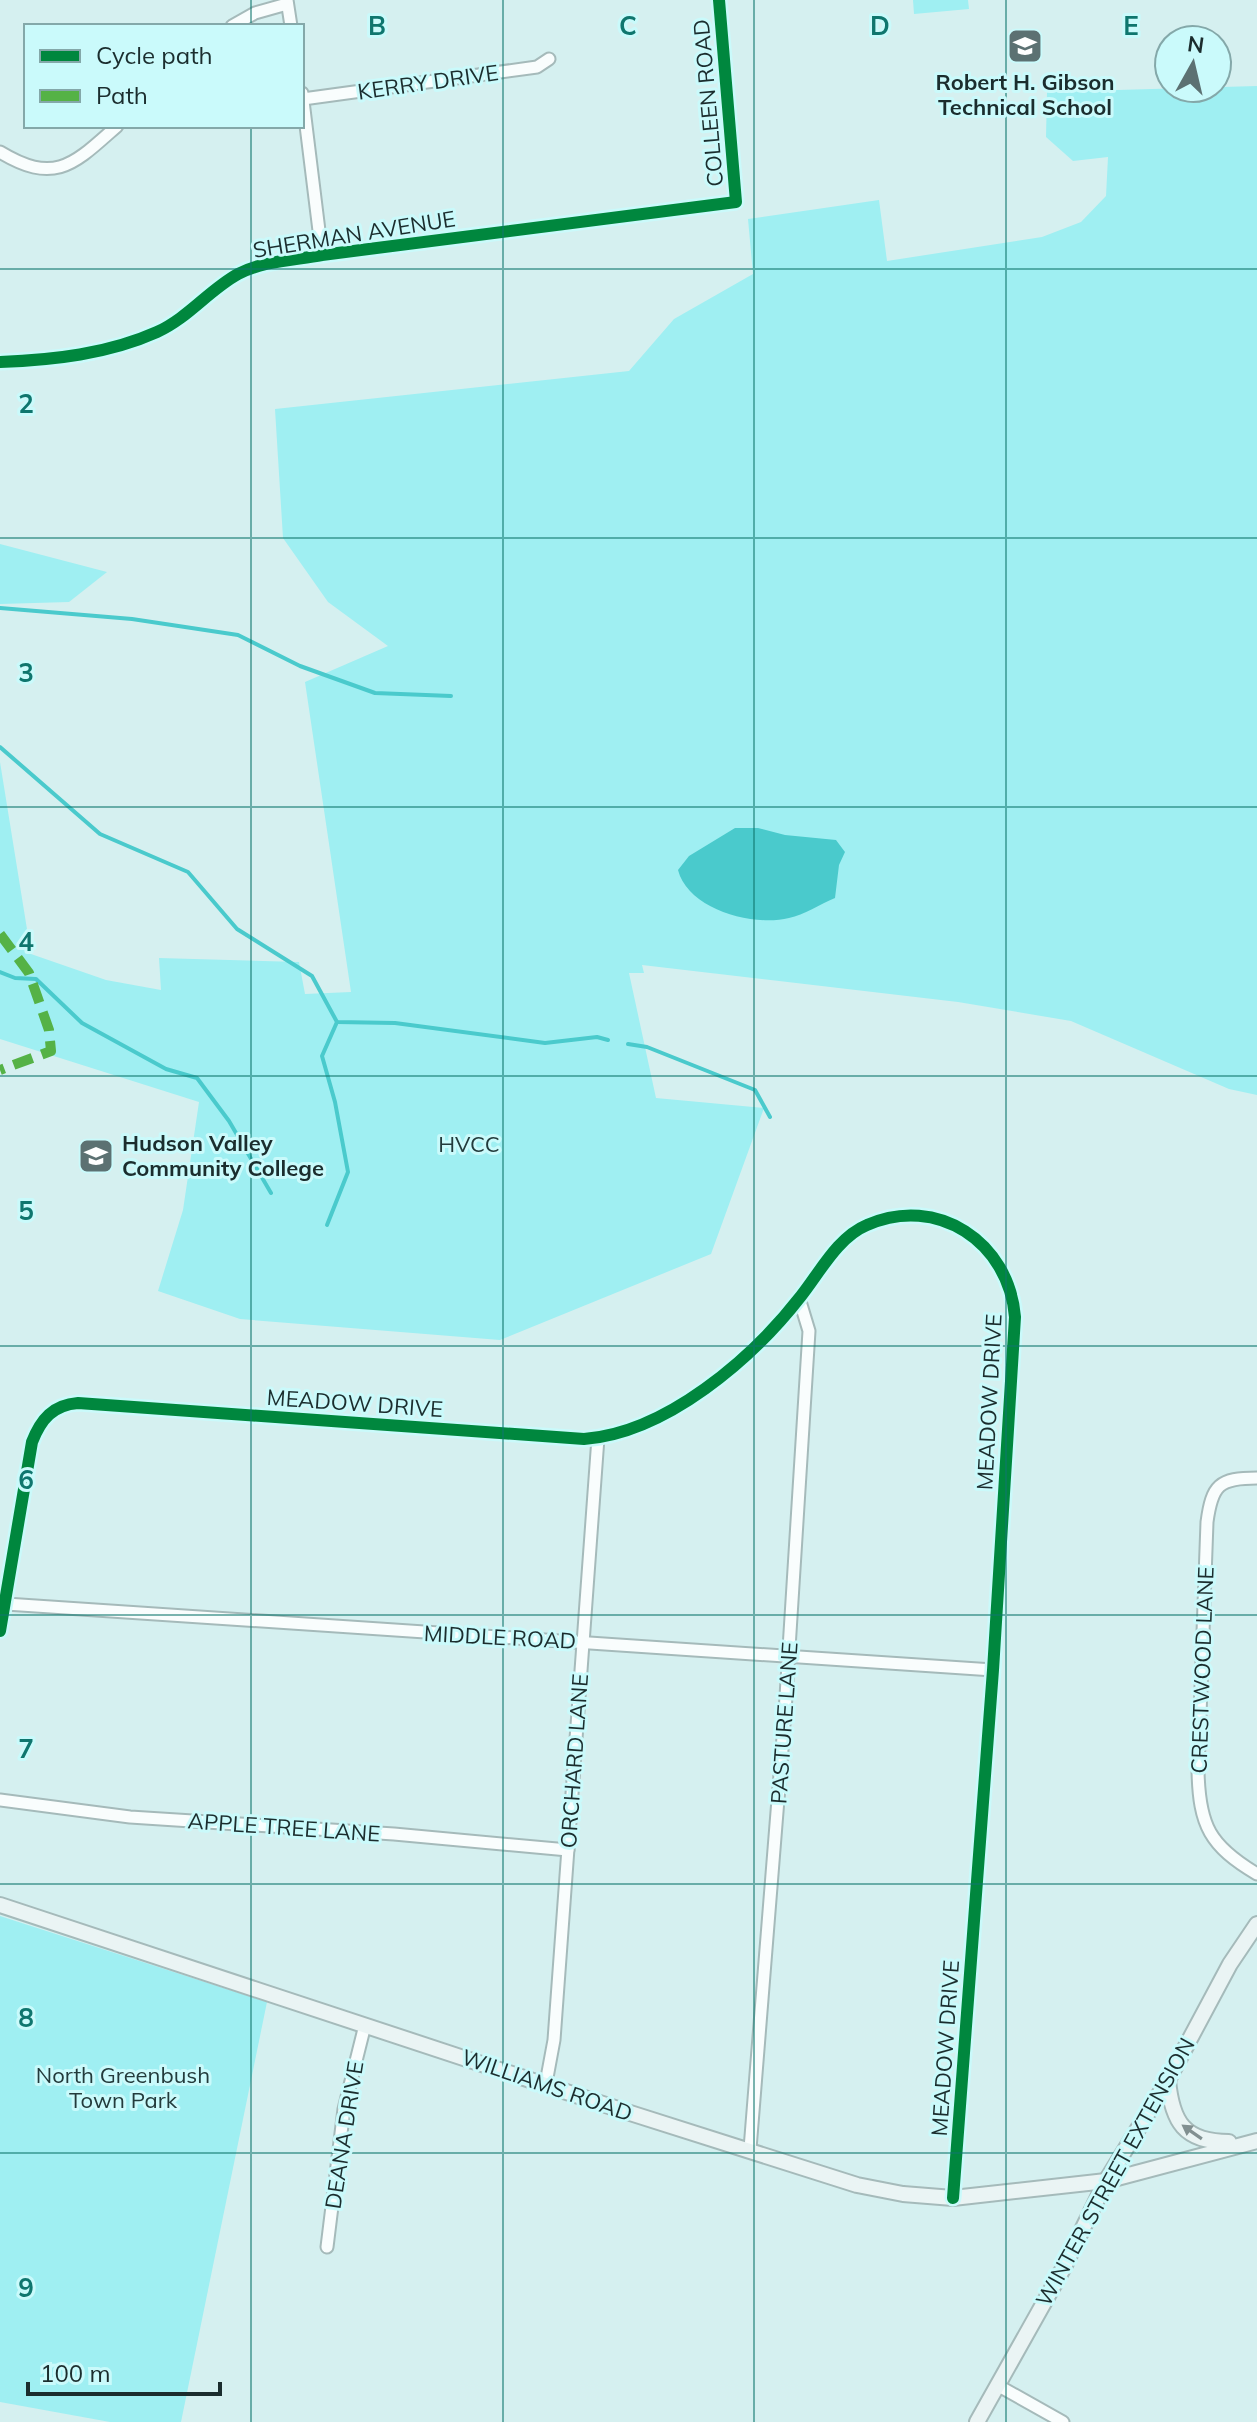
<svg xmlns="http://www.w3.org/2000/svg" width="1257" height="2422" viewBox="0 0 1257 2422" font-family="Mulish,sans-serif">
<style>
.green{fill:#9feff2}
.water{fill:#4acacc}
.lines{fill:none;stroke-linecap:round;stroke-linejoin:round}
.stream{stroke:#4acacc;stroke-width:4}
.minor-casing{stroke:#a5baba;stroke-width:15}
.secondary-casing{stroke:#a5baba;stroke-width:18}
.minor{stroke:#f9fdfd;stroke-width:11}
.secondary{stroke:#eaf4f4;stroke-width:14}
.quiet{stroke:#55b246;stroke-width:10;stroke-dasharray:20 10;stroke-linecap:butt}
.cycleway-casing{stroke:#cafafb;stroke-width:17}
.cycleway{stroke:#00873e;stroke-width:12}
.oneway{fill:#829091}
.grid{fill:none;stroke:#0f766e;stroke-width:2;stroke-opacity:0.55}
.labels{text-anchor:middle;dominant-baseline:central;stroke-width:6;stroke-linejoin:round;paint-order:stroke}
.street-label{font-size:22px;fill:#1b2d2e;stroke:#cafafb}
.poi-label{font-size:22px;font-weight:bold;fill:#1b2d2e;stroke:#cafafb}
.park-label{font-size:22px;fill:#233b3c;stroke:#cafafb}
.grid-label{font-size:26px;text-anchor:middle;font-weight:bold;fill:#0f766e;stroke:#cafafb;stroke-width:6;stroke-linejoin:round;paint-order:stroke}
</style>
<rect width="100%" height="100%" fill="#d5f0f0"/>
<g class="green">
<polygon points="913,0 968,0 969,9 914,14"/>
<polygon points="1257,86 1257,1095 1229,1089 1071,1021 958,1002 642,965 644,973 629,973 656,1098 764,1108 711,1254 500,1340 240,1319 158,1291 183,1210 199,1102 0,1039 0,762 31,954 106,980 161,990 159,958 299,962 305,994 351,992 305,682 388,646 328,602 283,538 275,409 629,371 674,319 753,274 748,219 879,200 887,261 1042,237 1081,222 1106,196 1108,157 1073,161 1046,137 1047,92"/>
<polygon points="0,544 107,572 69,602 0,604"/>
<polygon points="0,1916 267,2002 181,2422 110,2422 0,2402"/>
</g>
<path class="water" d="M 735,828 L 758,828 L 785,835 L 836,840 L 845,852 L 839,865 L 835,898 C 820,904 804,915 789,918 C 752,927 688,909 678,870 L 689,856 Z"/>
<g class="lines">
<g class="stream">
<polyline points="0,608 132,619 238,635 300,666 375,693 451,696"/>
<polyline points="0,747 100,834 188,872 237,929 312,976 337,1022 395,1023 545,1043 597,1037 608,1040"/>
<polyline points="0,972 15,978 36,979 82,1023 166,1069 197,1078 229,1121 271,1193"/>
<polyline points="628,1044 647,1047 755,1090 770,1117"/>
<polyline points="327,1225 348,1172 335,1102 322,1056 337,1022"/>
</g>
<defs>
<g id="minor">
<polyline points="287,0 291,26"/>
<polyline points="232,26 255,13 287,4"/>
<polyline points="302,93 322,255"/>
<polyline points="303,99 537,67 549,59"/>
<path d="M 0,152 C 56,186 75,163 117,126"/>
<path d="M 0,362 C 53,360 108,354 157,332 C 188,318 209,290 238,274 C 262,261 295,260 322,255 L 736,202 L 719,0"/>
<path d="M 1257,1478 C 1219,1478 1212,1485 1207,1522 L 1198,1770 C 1199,1826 1210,1846 1257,1874"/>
<polyline points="6,1604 993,1670"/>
<path d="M 0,1631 L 32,1442 C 41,1419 53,1405 78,1403 L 584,1439 C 666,1433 752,1359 801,1296 C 820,1272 838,1237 867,1225 C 937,1194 1009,1242 1015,1317 L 993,1670 L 953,2198"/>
<polyline points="0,1800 130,1817 394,1834 568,1850"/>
<polyline points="546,2083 554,2040 598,1438"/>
<polyline points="750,2149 785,1712 809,1331 799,1298"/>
<polyline points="327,2247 344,2109 365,2025"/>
<polyline points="997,2385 1063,2422"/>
</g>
<g id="secondary">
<polyline points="0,1905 627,2112 857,2185 903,2194 953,2198 1106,2181 1257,2141"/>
<path d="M 1168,2080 C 1172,2122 1184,2142 1229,2142"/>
<polyline points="977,2422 1064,2267 1106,2181 1168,2080 1230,1964 1257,1924"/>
</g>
</defs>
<use href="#minor" class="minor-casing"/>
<use href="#secondary" class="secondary-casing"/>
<use href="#minor" class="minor"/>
<use href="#secondary" class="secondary"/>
<polyline class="quiet" points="0,934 29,973 49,1030 51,1051 0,1070"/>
<defs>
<g id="cycleway">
<path d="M 0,362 C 53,360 108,354 157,332 C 188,318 209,290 238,274 C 262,261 295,260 322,255 L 736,202 L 719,0"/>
<path d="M 0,1631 L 32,1442 C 41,1419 53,1405 78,1403 L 584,1439 C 666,1433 752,1359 801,1296 C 820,1272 838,1237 867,1225 C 937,1194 1009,1242 1015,1317 L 993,1670 L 953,2198"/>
</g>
</defs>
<use href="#cycleway" class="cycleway-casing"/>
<use href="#cycleway" class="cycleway"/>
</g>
<defs><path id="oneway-solid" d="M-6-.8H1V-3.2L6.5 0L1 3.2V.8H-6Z" transform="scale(2)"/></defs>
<use class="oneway" href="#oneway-solid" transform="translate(1192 2132) rotate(-145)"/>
<path class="grid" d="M 251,0 L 251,26M 503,0 L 503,2422M 754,0 L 754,2422M 1006,0 L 1006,2422M 251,126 L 251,2422M 0,269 L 1257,269M 0,538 L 1257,538M 0,807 L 1257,807M 0,1076 L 1257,1076M 0,1346 L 1257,1346M 0,1615 L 1257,1615M 0,1884 L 1257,1884M 0,2153 L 1257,2153"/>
<defs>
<symbol id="school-square" viewBox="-11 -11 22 22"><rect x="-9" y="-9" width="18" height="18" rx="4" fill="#5c7172" stroke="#cafafb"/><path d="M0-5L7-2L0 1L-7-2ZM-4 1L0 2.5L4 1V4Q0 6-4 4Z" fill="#fff"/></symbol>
<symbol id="university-square" viewBox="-11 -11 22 22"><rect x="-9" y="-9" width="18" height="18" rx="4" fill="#5c7172" stroke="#cafafb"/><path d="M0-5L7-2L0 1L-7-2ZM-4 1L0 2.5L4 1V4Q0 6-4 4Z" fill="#fff"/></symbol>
</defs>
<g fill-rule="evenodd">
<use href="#school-square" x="1005" y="26" width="40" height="40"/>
<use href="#university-square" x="76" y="1136" width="40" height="40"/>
</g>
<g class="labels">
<g class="street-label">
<text transform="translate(428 82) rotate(-8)">KERRY DRIVE</text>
<text transform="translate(708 103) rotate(-95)">COLLEEN ROAD</text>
<text transform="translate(354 234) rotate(-9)">SHERMAN AVENUE</text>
<text transform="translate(989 1402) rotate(-87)">MEADOW DRIVE</text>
<text transform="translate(355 1403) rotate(4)">MEADOW DRIVE</text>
<text transform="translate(500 1637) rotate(3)">MIDDLE ROAD</text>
<text transform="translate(1202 1670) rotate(-88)">CRESTWOOD LANE</text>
<text transform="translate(784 1723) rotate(-86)">PASTURE LANE</text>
<text transform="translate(574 1761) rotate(-86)">ORCHARD LANE</text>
<text transform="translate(284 1827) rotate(4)">APPLE TREE LANE</text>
<text transform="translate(945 2048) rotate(-86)">MEADOW DRIVE</text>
<text transform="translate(547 2085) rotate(19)">WILLIAMS ROAD</text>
<text transform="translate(344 2135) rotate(-81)">DEANA DRIVE</text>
<text transform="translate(1115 2172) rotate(-61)">WINTER STREET EXTENSION</text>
</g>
<g class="poi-label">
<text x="1025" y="82">Robert H. Gibson<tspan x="1025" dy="25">Technical School</tspan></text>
<text x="122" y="1143" text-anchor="start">Hudson Valley<tspan x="122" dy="25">Community College</tspan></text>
</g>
<g class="park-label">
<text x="469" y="1144">HVCC</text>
<text x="123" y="2075">North Greenbush<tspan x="123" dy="25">Town Park</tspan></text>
</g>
</g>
<g class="grid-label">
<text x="377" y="35">B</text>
<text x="628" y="35">C</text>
<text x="880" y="35">D</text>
<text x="1131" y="35">E</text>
<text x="26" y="413">2</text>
<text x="26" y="682">3</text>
<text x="26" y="951">4</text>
<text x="26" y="1220">5</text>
<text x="26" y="1489">6</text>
<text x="26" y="1758">7</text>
<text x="26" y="2027">8</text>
<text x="26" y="2297">9</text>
</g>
<rect x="24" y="24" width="280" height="104" fill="#cafafb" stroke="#84a8a9" stroke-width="2"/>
<rect x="40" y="50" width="40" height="12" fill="#00873e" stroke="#84a8a9" stroke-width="2"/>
<text x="96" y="64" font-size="24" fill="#1b2d2e">Cycle path</text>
<rect x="40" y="90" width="40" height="12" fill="#55b246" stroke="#84a8a9" stroke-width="2"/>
<text x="96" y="104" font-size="24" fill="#1b2d2e">Path</text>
<g transform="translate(1193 64) rotate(8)"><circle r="38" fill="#cafafb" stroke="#84a8a9" stroke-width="2"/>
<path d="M0-6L14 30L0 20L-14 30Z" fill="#5c7172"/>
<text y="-12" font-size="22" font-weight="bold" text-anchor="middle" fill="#1b2d2e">N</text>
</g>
<path d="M28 2382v12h192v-12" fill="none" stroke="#1b2d2e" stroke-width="4"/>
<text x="40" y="2382" font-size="24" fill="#1b2d2e" stroke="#cafafb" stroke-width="6" paint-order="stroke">100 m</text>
</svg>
